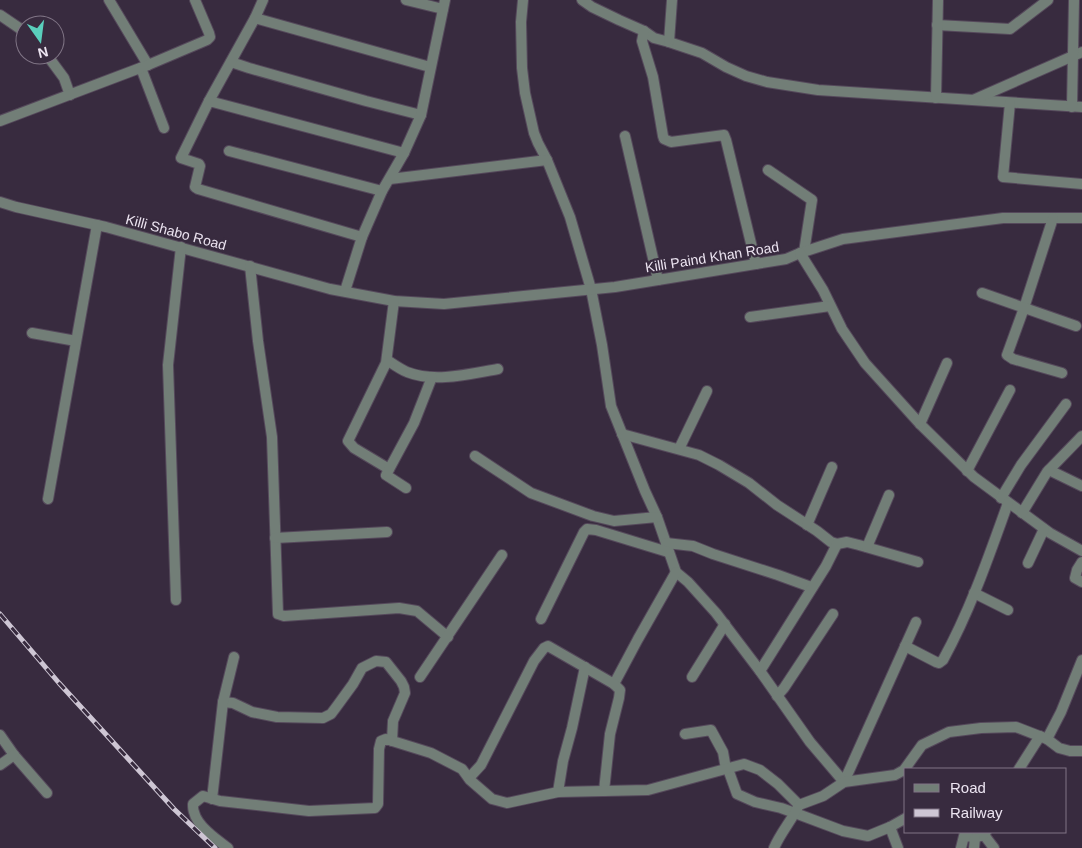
<svg xmlns="http://www.w3.org/2000/svg" width="1082" height="848" viewBox="0 0 1082 848" font-family="Arial,sans-serif">
<style>
.lines{fill:none;stroke-linecap:round;stroke-linejoin:round}
.minor-casing{stroke:#55495b;stroke-width:12}
.minor{stroke:#727e77;stroke-width:10}
.rail-casing{stroke:#cec6d4;stroke-width:5}
.rail{stroke:#382b3f;stroke-width:3;stroke-dasharray:9;stroke-linecap:butt}
.labels{text-anchor:middle;dominant-baseline:central;stroke-width:4.5;stroke-linejoin:round;paint-order:stroke}
.street-label{font-size:14px;fill:#ece4f1;stroke:#382b3f}
</style>
<rect width="100%" height="100%" fill="#382b3f"/>
<g class="lines">
<defs>
<g id="minor">
<polyline points="109,0 148,65"/>
<polyline points="406,0 443,9"/>
<polyline points="523,0 521,22 522,68 525,93 534,133 538,143 547,160 570,217 591,289 602,345 611,406 645,491 657,517 676,572 688,582 716,613 760,671 810,742 844,782 916,622"/>
<polyline points="582,0 592,7 619,20 644,31 654,38 669,42 702,53 726,67 746,76 767,82 818,90 1082,107"/>
<polyline points="0,15 25,32"/>
<polyline points="255,18 430,67"/>
<polyline points="937,25 1010,29 1048,0"/>
<polyline points="644,31 642,41 653,77 663,136 664,139 671,142 724,135 726,140 756,264"/>
<polyline points="669,42 672,0"/>
<polyline points="47,55 64,78 70,95"/>
<polyline points="231,62 249,68 366,101 421,115"/>
<polyline points="141,68 164,128"/>
<polyline points="936,98 938,0"/>
<polyline points="973,100 1082,52"/>
<polyline points="209,101 255,18 263,0"/>
<polyline points="1010,103 1003,177 1082,184"/>
<polyline points="1072,107 1074,0"/>
<polyline points="0,121 148,65 207,40 210,37 209,33 195,0"/>
<polyline points="625,136 658,280"/>
<polyline points="229,151 382,191"/>
<polyline points="768,170 812,200 804,252"/>
<polyline points="390,179 547,160"/>
<polyline points="0,202 16,207 106,227 330,289 394,301 444,304 615,287 786,259 800,253 843,239 1003,218 1082,218"/>
<polyline points="1053,218 1024,308 1007,355 1013,359 1062,373"/>
<polyline points="362,237 198,189 195,187 200,166 199,164 181,158 209,101 404,153"/>
<polyline points="800,253 823,290 842,329 865,363 920,424 974,477 1050,533 1082,551"/>
<polyline points="250,266 258,341 272,437 278,614 284,616 399,608 417,611 448,637"/>
<polyline points="345,291 362,237 382,191 404,153 421,115 445,0"/>
<polyline points="982,293 1076,326"/>
<polyline points="750,317 830,306"/>
<polyline points="32,333 76,341"/>
<path d="M 387,360 C 393,364 400,369 407,372 C 435,383 469,374 498,369"/>
<polyline points="920,424 947,363"/>
<polyline points="622,434 699,455 719,465 749,483 777,505 817,531 831,542 837,544 847,542 859,545 918,562"/>
<polyline points="679,449 707,391"/>
<polyline points="475,456 531,493 593,516 614,521 657,517"/>
<polyline points="389,469 354,448 348,441 386,363 394,301"/>
<polyline points="1049,470 1082,486"/>
<polyline points="967,471 1010,390"/>
<polyline points="406,488 386,475 414,423 432,377"/>
<polyline points="1001,498 1021,465 1066,404"/>
<polyline points="48,499 97,225"/>
<polyline points="1022,513 1047,472 1082,436"/>
<polyline points="807,525 832,467"/>
<polyline points="275,538 387,532"/>
<polyline points="666,543 693,546 713,554 778,575 811,587"/>
<polyline points="867,547 889,495"/>
<polyline points="1082,562 1077,570 1075,578 1082,582"/>
<polyline points="1028,563 1044,529"/>
<polyline points="974,593 1008,610"/>
<polyline points="176,600 168,365 181,247"/>
<polyline points="541,619 584,532 587,529 596,530 668,552"/>
<path d="M 905,646 L 936,662 L 939,663 L 943,660 C 970,611 989,556 1008,503"/>
<polyline points="760,671 826,566 837,544"/>
<polyline points="420,677 502,555"/>
<polyline points="692,677 725,624"/>
<polyline points="614,684 638,639 676,572"/>
<polyline points="777,696 784,688 833,614"/>
<polyline points="223,702 233,703 252,712 277,717 323,718 331,714 337,706 353,684 362,668 376,661 386,662 401,681 404,687 405,693 393,721 392,741"/>
<polyline points="685,734 711,730 723,752 726,769"/>
<polyline points="0,735 14,755 47,793"/>
<polyline points="1047,739 1061,712 1082,660"/>
<polyline points="0,765 14,755"/>
<polyline points="728,769 737,794 755,802 781,808 795,813 843,831 868,836 890,827 906,818"/>
<polyline points="1019,769 1040,736"/>
<polyline points="469,778 481,765 534,661 544,648 548,646 614,684 620,690 619,698 610,734 604,791"/>
<polyline points="558,792 563,761 572,728 585,667"/>
<polyline points="212,799 223,702 234,657"/>
<polyline points="890,827 898,848"/>
<polyline points="984,835 994,848"/>
<path d="M 228,848 C 217,840 197,826 194,812 C 193,810 193,807 193,804 L 203,796 L 220,801 L 309,811 L 375,808 L 378,804 L 379,749 L 381,741 L 386,739 L 431,753 L 462,769 L 470,780 L 492,799 L 507,803 L 558,792 L 648,790 L 744,764 L 760,770 L 778,784 L 799,805"/>
<path d="M 774,848 C 781,832 792,820 799,805 L 823,796 L 844,782 L 895,775 L 904,770 L 922,745 L 949,732 L 981,728 L 1016,727 L 1047,739 L 1059,748 L 1070,751 L 1082,751"/>
<path d="M 961,848 L 964,836 C 973,837 980,839 986,832"/>
<polyline points="974,848 975,838"/>
</g>
</defs>
<use href="#minor" class="minor-casing"/>
<use href="#minor" class="minor"/>
<defs>
<polyline id="rail" points="0,614 59,683 174,809 215,848"/>
</defs>
<use href="#rail" class="rail-casing"/>
<use href="#rail" class="rail"/>
</g>
<g class="labels">
<g class="street-label">
<text transform="translate(176 232) rotate(15)">Killi Shabo Road</text>
<text transform="translate(712 257) rotate(-9)">Killi Paind Khan Road</text>
</g>
</g>
<rect x="904" y="768" width="162" height="65" fill="#382b3f" stroke="#807586"/>
<rect x="914" y="784" width="25" height="8" fill="#727e77" stroke="#807586"/>
<text x="950" y="793" font-size="15" fill="#ece4f1">Road</text>
<rect x="914" y="809" width="25" height="8" fill="#cec6d4" stroke="#807586"/>
<text x="950" y="818" font-size="15" fill="#ece4f1">Railway</text>
<g transform="translate(40 40) rotate(166)"><circle r="24" fill="#382b3f" stroke="#807586"/>
<path d="M0-4L9 19L0 12L-9 19Z" fill="#5acebc"/>
<text y="-8" font-size="14" font-weight="bold" text-anchor="middle" fill="#ece4f1">N</text>
</g>
</svg>
